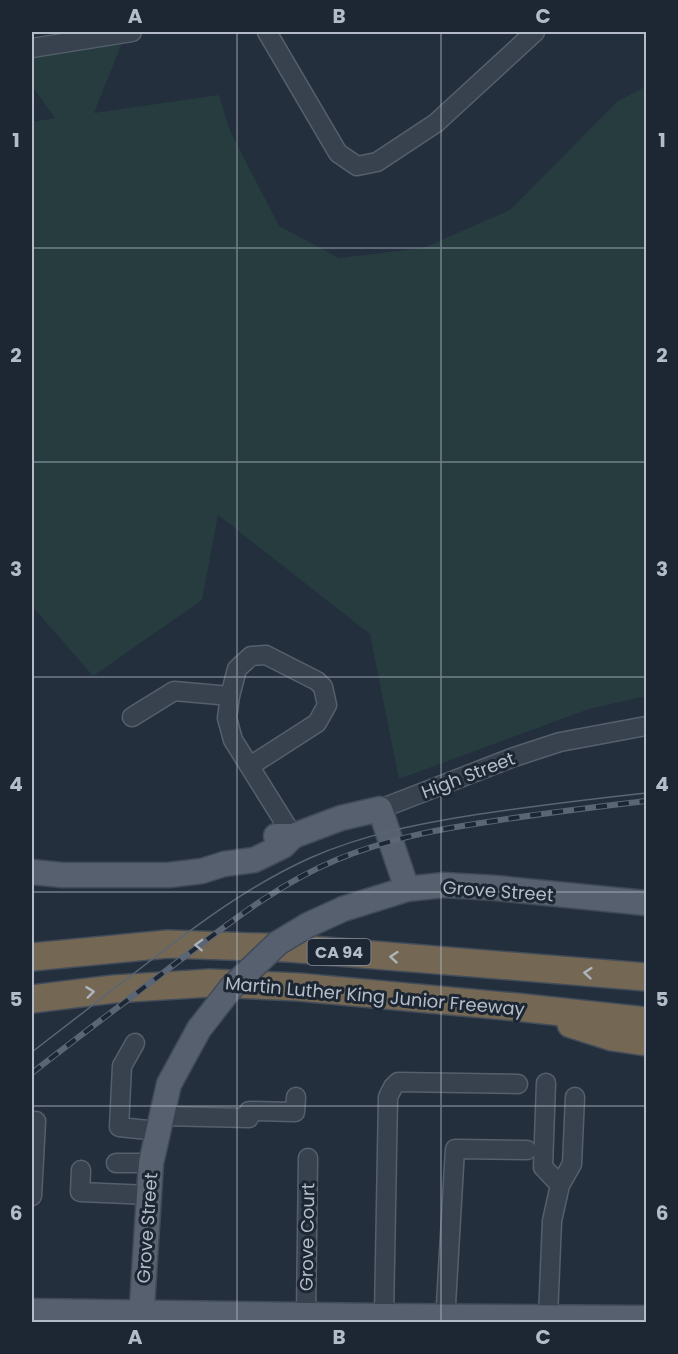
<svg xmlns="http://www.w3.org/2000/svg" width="678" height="1354" viewBox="0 0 678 1354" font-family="Poppins,sans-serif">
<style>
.green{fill:#263c3f}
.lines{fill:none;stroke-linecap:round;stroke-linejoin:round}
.minor-casing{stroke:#565f6c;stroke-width:21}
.major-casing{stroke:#414a57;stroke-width:27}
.highway-casing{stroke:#434c59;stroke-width:30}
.minor{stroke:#38414e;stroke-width:18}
.major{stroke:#56606e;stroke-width:24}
.highway{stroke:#746855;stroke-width:27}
.tram{stroke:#5a6575;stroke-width:1.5}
.rail-casing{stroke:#5a6575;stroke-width:6}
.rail{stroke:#1d2633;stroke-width:4;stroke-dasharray:11;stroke-linecap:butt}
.major-bridge-casing{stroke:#414a57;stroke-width:27;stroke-linecap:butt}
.major-bridge{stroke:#56606e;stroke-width:24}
.oneway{stroke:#aeb4bd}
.grid{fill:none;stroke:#b4bcc9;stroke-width:1.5;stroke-opacity:0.55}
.labels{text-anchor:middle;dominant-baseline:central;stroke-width:6;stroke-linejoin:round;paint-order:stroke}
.shield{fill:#1d2633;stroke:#878f9c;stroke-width:1.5}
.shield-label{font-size:16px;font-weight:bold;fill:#b4bcc9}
.street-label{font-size:18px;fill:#b4bcc9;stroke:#1d2633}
.neatline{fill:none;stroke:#b4bcc9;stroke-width:2}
.grid-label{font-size:20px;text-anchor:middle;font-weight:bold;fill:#b4bcc9}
</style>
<rect width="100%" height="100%" fill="#242f3e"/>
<polygon class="green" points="126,33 94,113 219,95 230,131 279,226 339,258 423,248 510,210 617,102 646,86 646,696 589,709 399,779 370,634 218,515 202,600 93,676 32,606 32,122 55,118 32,86 32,48"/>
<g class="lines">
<defs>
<g id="minor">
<polyline points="267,32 338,153 357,166 377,162 436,123 535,32"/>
<polyline points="32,48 132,32"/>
<polyline points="132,717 174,691 230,696"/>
<polyline points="250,766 317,723 327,705 323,687 317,681 266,655 251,656 237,669 230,696 227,718 233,740 293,836"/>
<polyline points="380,809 514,757 560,742 646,726"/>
<polyline points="135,1043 122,1066 119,1127 158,1131"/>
<polyline points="546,1083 543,1167 560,1185"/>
<polyline points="161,1116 249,1118 249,1111 295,1112 296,1097"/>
<polyline points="116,1163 151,1163"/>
<polyline points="81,1170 80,1192 149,1195"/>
<polyline points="32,1196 36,1121"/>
<polyline points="306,1315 308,1158"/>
<polyline points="384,1316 388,1097 393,1087 398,1082 518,1084"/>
<polyline points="548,1317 552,1221 560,1185 572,1164 575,1097"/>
<polyline points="445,1322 455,1149 527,1150"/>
</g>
<g id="major">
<polyline points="276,836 293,836 341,818 380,809 407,889"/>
<polyline points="32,872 62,875 169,875 202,871 224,864 254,860 283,846 293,836"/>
<polyline points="308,925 343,909 407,889 444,885 496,888 646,903"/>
<polyline points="32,1311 384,1316 646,1318"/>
<polyline points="141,1322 151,1163 169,1084 199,1029"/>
</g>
<g id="highway">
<polyline points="32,957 168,944 288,948 646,977"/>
<polyline points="32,999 114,989 210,983 298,987 516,1007 646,1021"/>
<polyline points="571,1024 612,1037 646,1042"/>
</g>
</defs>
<use href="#minor" class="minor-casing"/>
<use href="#major" class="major-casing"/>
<use href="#highway" class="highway-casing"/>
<use href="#minor" class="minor"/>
<use href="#major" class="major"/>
<use href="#highway" class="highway"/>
<path class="tram" d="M 32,1052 C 70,1023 108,993 146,964 C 198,924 250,885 310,858 C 364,834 422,823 480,814 C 535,806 591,799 646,793"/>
<defs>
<path id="rail" d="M 32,1073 C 79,1036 128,1000 176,963 C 227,925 276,885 336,860 C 387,839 438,829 494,821 C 544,813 596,807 646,801"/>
</defs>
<use href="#rail" class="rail-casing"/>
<use href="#rail" class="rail"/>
<defs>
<polyline id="major-bridge" points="199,1029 231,988 278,943 308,925"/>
</defs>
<use href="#major-bridge" class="major-bridge-casing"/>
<use href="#major-bridge" class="major-bridge"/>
</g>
<defs><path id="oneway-chevron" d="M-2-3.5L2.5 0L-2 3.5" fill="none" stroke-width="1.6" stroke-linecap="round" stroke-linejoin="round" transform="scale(1.5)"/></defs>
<g class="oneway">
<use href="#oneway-chevron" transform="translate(199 945) rotate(-178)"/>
<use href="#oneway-chevron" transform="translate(394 957) rotate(-175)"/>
<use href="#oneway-chevron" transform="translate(588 973) rotate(-175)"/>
<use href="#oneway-chevron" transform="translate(90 992) rotate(-7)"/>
</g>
<path class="grid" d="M 237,32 L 237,1322M 441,32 L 441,1322M 32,248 L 646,248M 32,462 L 646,462M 32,677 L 646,677M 32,892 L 646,892M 32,1106 L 646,1106"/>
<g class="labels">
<rect class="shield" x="307.5" y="939" width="63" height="26" rx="4.5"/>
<g class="shield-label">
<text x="339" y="952">CA 94</text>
</g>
<g class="street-label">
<text transform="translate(468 775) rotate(-21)">High Street</text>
<text transform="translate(498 891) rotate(4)">Grove Street</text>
<text transform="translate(375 996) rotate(5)">Martin Luther King Junior Freeway</text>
<text transform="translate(147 1228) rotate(-86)">Grove Street</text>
<text transform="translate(307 1237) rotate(-89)">Grove Court</text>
</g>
</g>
<rect width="678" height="1354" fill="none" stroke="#1d2633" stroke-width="66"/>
<rect x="33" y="33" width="612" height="1288" class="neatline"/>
<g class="grid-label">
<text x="135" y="23">A</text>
<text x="339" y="23">B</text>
<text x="543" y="23">C</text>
<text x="16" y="147">1</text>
<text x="662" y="147">1</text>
<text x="16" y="362">2</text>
<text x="662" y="362">2</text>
<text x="16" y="576">3</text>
<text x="662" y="576">3</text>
<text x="16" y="791">4</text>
<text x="662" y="791">4</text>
<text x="16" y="1006">5</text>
<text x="662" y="1006">5</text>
<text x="16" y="1220">6</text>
<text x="662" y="1220">6</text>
<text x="135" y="1344">A</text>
<text x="339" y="1344">B</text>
<text x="543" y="1344">C</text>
</g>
</svg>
